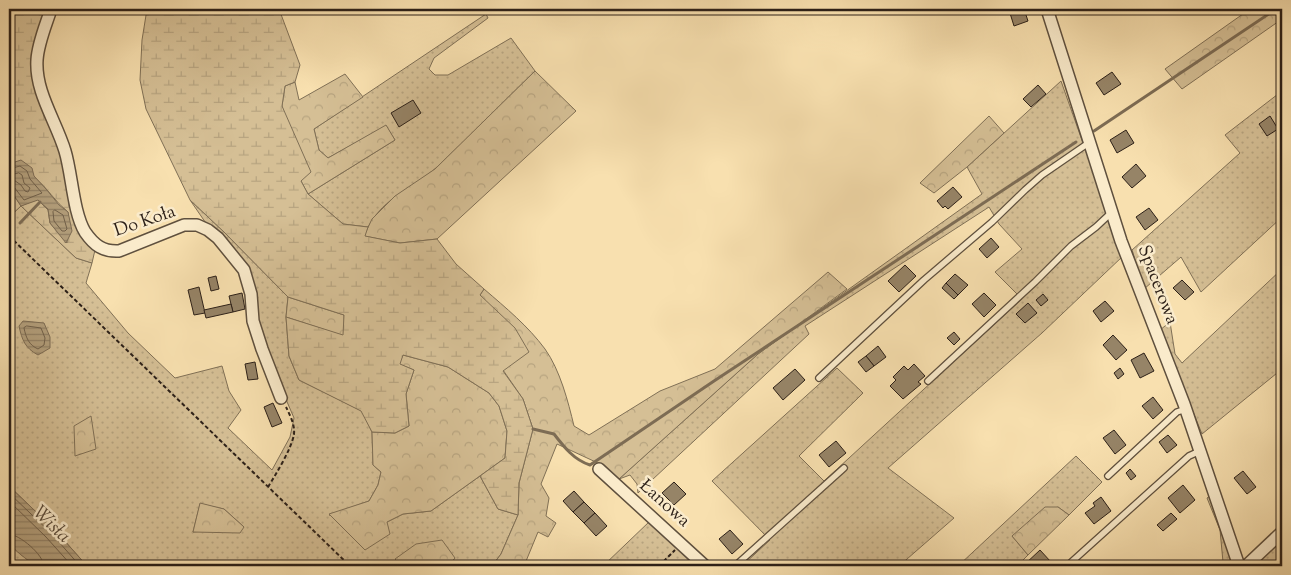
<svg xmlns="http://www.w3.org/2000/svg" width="1291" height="575" viewBox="0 0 1291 575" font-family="'Sorts Mill Goudy',serif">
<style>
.grass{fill:url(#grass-dots);stroke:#807056;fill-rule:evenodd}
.forest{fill:url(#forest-crowns);stroke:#807056}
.wetland{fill:url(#wetland-marsh);stroke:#807056}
.water{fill:url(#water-rules);stroke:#7d6c54}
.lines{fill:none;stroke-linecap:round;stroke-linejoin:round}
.shore{stroke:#70604a;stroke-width:1}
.stream{stroke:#7d6c54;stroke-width:3}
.building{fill:#968467;stroke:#2c2018}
.service-casing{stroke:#5f503e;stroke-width:8}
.minor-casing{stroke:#5f503e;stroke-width:14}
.path{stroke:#2c2018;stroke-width:2;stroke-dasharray:4 2.5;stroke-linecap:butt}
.service{stroke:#faebcb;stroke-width:5.5}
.minor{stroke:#faebcb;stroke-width:11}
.labels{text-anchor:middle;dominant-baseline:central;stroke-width:5;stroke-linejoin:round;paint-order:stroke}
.street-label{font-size:18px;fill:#2c2018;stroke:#faebcb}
.water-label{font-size:19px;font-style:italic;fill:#5b4c3b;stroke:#faebcb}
</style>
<defs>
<pattern id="grass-dots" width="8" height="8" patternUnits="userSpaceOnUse" patternTransform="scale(1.25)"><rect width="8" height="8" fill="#d5bf95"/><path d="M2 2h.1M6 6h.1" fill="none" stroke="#b7a480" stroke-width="1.8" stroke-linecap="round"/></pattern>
<pattern id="forest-crowns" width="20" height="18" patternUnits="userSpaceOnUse" patternTransform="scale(1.25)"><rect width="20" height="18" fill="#d5bf95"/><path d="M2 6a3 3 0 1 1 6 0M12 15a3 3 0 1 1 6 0" fill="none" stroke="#b7a480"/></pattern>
<pattern id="wetland-marsh" width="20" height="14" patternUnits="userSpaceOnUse" patternTransform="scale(1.25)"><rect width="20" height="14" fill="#d5bf95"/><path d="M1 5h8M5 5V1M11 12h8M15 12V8" fill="none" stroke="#b7a480"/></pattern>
<pattern id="water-rules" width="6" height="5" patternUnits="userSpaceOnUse" patternTransform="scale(1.25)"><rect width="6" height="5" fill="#b39f7c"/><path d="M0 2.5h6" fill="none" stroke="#928165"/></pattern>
</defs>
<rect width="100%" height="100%" fill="#f8e0af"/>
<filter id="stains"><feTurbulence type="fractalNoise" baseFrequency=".004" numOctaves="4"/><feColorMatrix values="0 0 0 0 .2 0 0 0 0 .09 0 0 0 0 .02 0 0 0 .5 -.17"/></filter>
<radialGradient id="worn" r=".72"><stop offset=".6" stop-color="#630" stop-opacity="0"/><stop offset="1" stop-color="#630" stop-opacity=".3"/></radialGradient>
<g class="grass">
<path d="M 486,14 L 488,18 L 434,58 L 429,69 L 435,75 L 448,75 L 511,38 L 535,71 C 502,103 470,136 437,167 C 413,188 384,197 368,227 L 343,224 L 308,194 L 395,140 L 386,126 L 328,158 L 319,150 L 314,129 Z"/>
<polygon points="1061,81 1123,256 1042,333 888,468 954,518 899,566 742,566 770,540 712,481 837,368 863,393 799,456 824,481 1022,299 995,272 1022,249 999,224 989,207 805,326 809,334 638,493 637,484 630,475 619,479 758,354 982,194 967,167"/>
<polygon points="1282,91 1282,217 1201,292 1181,257 1144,289 1132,250 1240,153 1225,135"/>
<path d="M 190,200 L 224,232 L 288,297 L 286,317 L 289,356 L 299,380 L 362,411 L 372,432 L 373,465 L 381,472 L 378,485 L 369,501 L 329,515 L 387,522 L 403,514 L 431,511 L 480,476 L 498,509 L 518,515 L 501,554 L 492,566 L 448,566 L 455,558 L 396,559 L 402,566 L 87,566 L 55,530 L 9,486 L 9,217 L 21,206 L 76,258 L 92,263 L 86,283 L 128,333 L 175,378 L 222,366 L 229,391 L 241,410 L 228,428 L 272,470 L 290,437 L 294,418 L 266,353 L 258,322 L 256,296 ZM 200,504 L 224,509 L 244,527 L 193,532 Z"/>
<polygon points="1282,269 1282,369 1202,434 1160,330 1170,322 1175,354 1182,363"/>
<polygon points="1076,456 1102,482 1069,515 1058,507 1012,536 1028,555 1017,566 958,566"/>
<polygon points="1211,495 1236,566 1222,566 1223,562 1220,530 1207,498"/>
<polygon points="650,521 693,561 688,566 603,566"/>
<polygon points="1282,540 1282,566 1252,566"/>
<path d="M 9,542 C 15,552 27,558 35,566 L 9,566 Z"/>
</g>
<g class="forest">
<polygon points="1250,9 1282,9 1282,19 1182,89 1165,69"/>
<polygon points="535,71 576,111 437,239 400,243 364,236 372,219 395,196 435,169"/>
<polygon points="345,74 363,97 314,129 319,150 328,158 386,125 395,140 308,194 301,181 282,106 285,86 295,82 299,100"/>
<polygon points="989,116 1004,133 967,167 934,193 920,183"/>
<polygon points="9,188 21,206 9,217"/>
<path d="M 828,272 L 847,289 L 758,354 L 619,479 L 600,464 L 557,444 L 541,484 L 549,498 L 546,516 L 556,523 L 548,537 L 538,532 L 524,566 L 492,566 L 501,554 L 518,515 L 519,483 L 533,429 L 523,399 L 503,370 L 480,295 L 484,289 C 506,308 528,326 545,349 C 560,370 568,401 574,426 L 589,435 L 660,391 L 715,369 Z"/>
<polygon points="288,297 344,315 344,336 286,317"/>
<polygon points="403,355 448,367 489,393 499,406 507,431 505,458 431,511 403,514 387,522 390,534 365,550 329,514 369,501 378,485 381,472 373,465 372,432 395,433 409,426 406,394 414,370 399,364"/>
<polygon points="91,416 96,449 75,456 74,426"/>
<polygon points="200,503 224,509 244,527 240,533 193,532"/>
<polygon points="1045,507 1058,507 1069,515 1028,555 1012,536"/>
<polygon points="442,540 455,558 448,566 402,566 395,559 416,544"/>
</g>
<g class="wetland">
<path d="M 10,9 L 46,9 L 33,77 L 95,250 L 92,263 L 76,258 L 21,206 L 37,199 L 48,210 L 50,223 L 67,243 L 68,212 C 55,202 47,187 34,177 C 27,171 17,168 9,164 Z"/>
<polygon points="147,9 279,9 300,65 295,82 285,86 282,106 311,172 301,181 308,194 343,224 368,227 365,236 400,243 437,239 456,264 484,289 480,295 515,328 529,352 503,371 523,399 533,429 519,483 518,515 498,509 480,476 505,458 507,431 499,406 489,393 448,367 403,355 400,364 414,370 406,394 409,426 395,433 372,432 361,411 299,380 289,356 286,317 343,335 344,315 288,297 224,232 190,200 146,109 140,80 142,40"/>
</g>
<g class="water">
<polygon points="21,160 32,168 34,176 46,189 59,205 68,212 72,231 66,243 50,223 48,209 38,200 21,206 9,188 9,164"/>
<path d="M 23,321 L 44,323 L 50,337 L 50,348 L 38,355 C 25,348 22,340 19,326 Z"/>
<path d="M 9,486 L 55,530 L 87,566 L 35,566 C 26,558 15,552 9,542 Z"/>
</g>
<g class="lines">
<g class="shore">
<polyline points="9,169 20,166 27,171 30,179 42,193 24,200 14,187 9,186"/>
<polygon points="19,173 22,175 24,183 30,188 28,192 25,191 21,185 11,178 12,175"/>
<polygon points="55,210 63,215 67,229 65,231 62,231 54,221 53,212"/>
<path d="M 27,326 L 41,328 L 45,338 L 44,345 L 38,349 C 29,345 26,338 24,328 Z"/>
<polyline points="9,493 51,533 80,566"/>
<polyline points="9,501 46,537 72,566"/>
<path d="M 9,534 C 20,535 43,554 44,566"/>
</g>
<g class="stream">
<polyline points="1094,131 1276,9"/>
<polyline points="20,223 40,202"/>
<path d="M 533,429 L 554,434 C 564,447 574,460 590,465 L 714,381 L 1076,142"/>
</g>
</g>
<g class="building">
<polygon points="1010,9 1024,9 1028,21 1014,26 1009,10"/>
<polygon points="1112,72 1121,84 1104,95 1096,83"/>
<polygon points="1038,85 1046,94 1031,107 1023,99"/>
<polygon points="413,100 421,113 399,127 391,113"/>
<polygon points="1270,116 1278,129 1267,136 1259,124"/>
<polygon points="1126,130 1134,143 1117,153 1110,140"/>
<polygon points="1136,164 1146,176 1132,188 1122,177"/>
<polygon points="953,187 962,197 948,209 945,206 943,208 937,201"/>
<polygon points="1149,208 1158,220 1145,230 1136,217"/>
<polygon points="991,238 999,247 987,258 979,249"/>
<polygon points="905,265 916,276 899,292 888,281"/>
<polygon points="955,274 968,285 958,295 946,283"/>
<polygon points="216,276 219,289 211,291 208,278"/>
<polygon points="1182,280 1194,292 1185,300 1173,288"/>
<polygon points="946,283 958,295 954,299 942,288"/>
<polygon points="199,287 205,313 194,315 188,290"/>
<polygon points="242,293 245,309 233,312 229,296"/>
<polygon points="984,293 996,305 984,317 972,304"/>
<polygon points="1043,294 1048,300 1041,306 1036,300"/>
<polygon points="1105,301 1114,311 1101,322 1093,311"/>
<polygon points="1028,303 1037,313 1025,323 1016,314"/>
<polygon points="231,304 233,312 206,318 204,310"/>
<polygon points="954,332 960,339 954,345 947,338"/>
<polygon points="1113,335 1127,350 1116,360 1103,345"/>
<polygon points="878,346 886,357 874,366 866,356"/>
<polygon points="1144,353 1154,371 1140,378 1131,360"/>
<polygon points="866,356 874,366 866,372 858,362"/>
<polygon points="255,362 258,379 248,380 245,364"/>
<polygon points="914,364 925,376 918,382 921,384 903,399 890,386 896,380 893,377 904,366 908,370"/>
<polygon points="1120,368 1124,374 1118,379 1114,373"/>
<polygon points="795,369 805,380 783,400 773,388"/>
<polygon points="1153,397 1163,410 1153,419 1142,406"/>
<polygon points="273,403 282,423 272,427 264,407"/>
<polygon points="1114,430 1126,445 1115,454 1103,438"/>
<polygon points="1168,435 1177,445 1167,453 1159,442"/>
<polygon points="836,441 846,453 829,467 819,455"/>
<polygon points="1130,469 1136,476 1131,480 1126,473"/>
<polygon points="1243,471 1256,487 1247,494 1234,478"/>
<polygon points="674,482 686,494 674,505 662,493"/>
<polygon points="1183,485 1195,500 1180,513 1168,498"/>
<polygon points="574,491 584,502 573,512 563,501"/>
<polygon points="1101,497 1111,511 1094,524 1085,513 1095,506 1093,503"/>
<polygon points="584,502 595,513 584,523 573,512"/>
<polygon points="595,513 607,526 596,536 584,523"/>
<polygon points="1171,513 1177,519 1163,531 1157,525"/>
<polygon points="730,530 743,544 732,554 719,539"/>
<polygon points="1040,550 1051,562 1047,566 1026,566 1024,565"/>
</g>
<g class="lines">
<defs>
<g id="service">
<polyline points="819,378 924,280 992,222 1025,190 1042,175 1090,142"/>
<polyline points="928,381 1035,282 1071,246 1096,227 1112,212"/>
<polyline points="1108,476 1177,412 1186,409"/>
<polyline points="735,566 844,468"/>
<polyline points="1067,566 1189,456 1200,451"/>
</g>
<g id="minor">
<path d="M 51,9 C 46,25 38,43 37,60 C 35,92 56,121 65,151 C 72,174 73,212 85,232 C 94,245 103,252 119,251 L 184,225 L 197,225 L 208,230 L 218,238 L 244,270 L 251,294 L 253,321 L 262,349 L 281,398"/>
<polyline points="1047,9 1121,241 1184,404 1239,566"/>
<polyline points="599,469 705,566"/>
<polyline points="1246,566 1282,532"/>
</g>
</defs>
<use href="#service" class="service-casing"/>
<use href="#minor" class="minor-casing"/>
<g class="path">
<polyline points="9,236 350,566"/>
<path d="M 268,487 C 276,474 292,448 294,434 C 295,425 290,415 286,407"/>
<polyline points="659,566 675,550"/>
</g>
<use href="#service" class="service"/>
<use href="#minor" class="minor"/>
</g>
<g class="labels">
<g class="street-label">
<text transform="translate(145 222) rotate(-19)">Do Koła</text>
<text transform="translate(1157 285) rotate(69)">Spacerowa</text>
<text transform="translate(664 504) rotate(42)">Łanowa</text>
</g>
<g class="water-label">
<text transform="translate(51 525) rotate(44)">Wisła</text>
</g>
</g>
<rect width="1291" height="575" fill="none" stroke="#f8e0af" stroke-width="30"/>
<rect x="10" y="10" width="1271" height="555" fill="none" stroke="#2c2018" stroke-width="2.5"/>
<rect x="15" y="15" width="1261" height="545" fill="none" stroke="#2c2018"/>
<rect width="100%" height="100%" filter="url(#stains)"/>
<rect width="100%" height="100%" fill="url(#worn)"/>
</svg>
